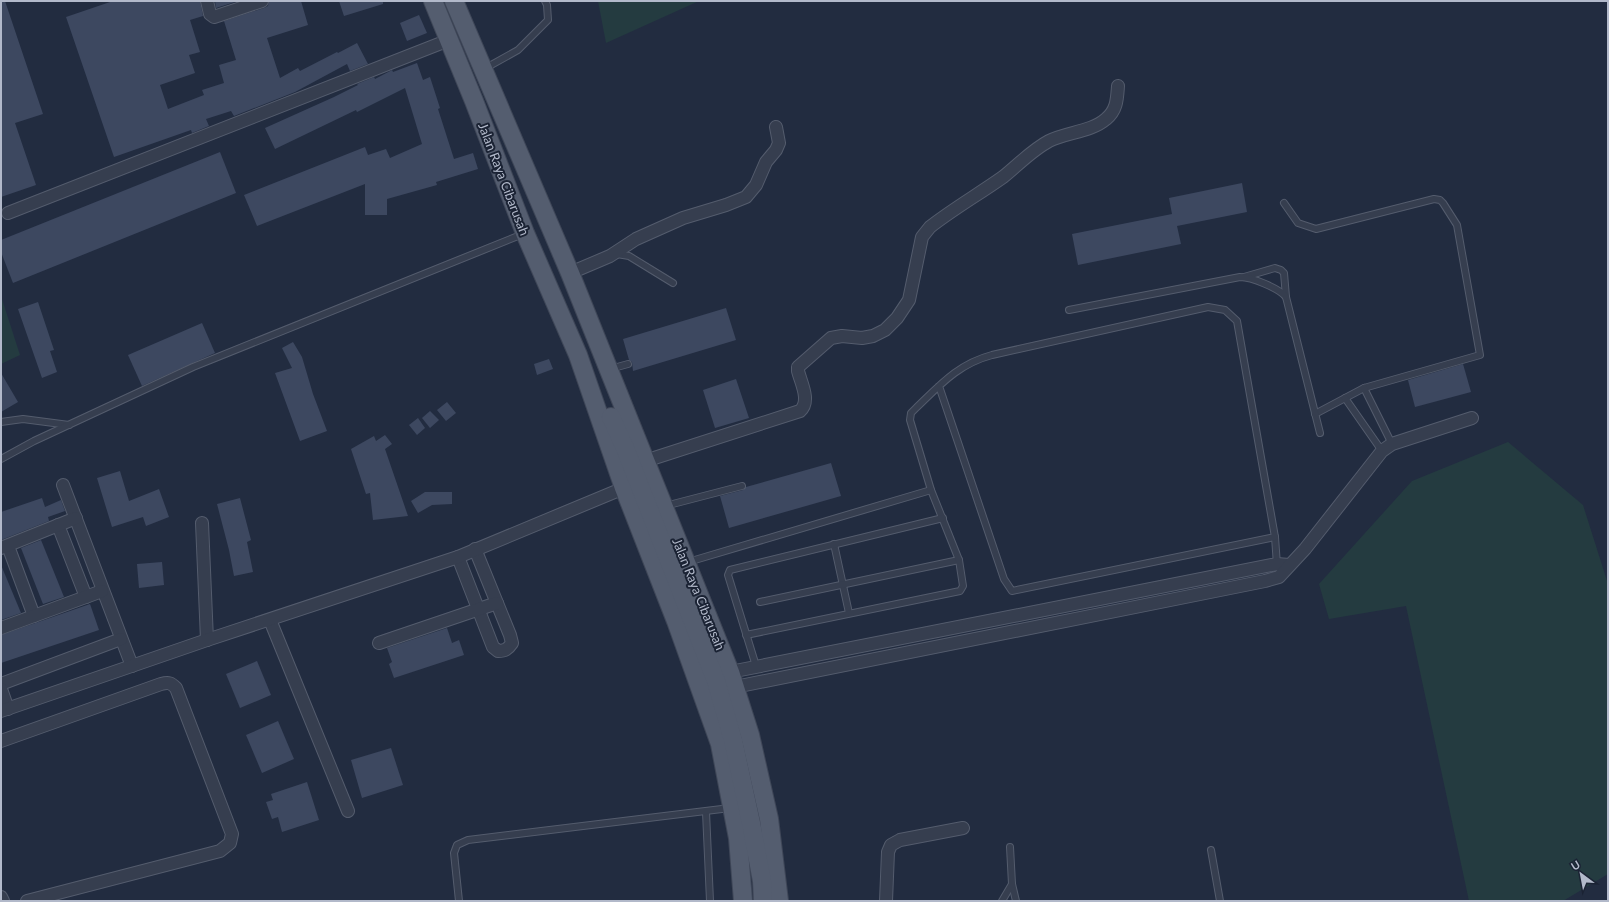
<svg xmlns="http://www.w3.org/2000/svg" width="1609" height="902" viewBox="0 0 1609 902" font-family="Lato,sans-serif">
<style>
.green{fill:#243b40}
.building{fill:#3d4860}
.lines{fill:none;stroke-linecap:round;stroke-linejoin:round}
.service-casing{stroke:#545c6d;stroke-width:8}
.minor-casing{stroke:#545c6d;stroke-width:14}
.primary-casing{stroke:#3f4758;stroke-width:20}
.service{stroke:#363e4f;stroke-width:6}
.minor{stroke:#363e4f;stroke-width:12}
.primary{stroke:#545d6f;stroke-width:18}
.labels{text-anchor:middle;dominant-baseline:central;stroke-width:4;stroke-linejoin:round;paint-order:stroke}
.street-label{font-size:13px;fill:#b2b9ca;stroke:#1b2334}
</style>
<rect width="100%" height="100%" fill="#222c40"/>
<g class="green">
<polygon points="598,1 699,1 606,43"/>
<polygon points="1,296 20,355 1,364"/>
<polygon points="1508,442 1583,505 1608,584 1608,874 1563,901 1469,901 1406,606 1329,619 1319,584 1412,481"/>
</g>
<g class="building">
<polygon points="1,1 5,1 43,114 15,123 36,185 1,197"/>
<polygon points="113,1 200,1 203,16 190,20 200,52 189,55 195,73 160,85 168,109 204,95 202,90 224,83 219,65 236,60 224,21 264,8 268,6 269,1 301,1 308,25 267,38 280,78 298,68 300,71 337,52 338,53 357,43 368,64 350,71 347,64 295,92 234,116 231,111 206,119 209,126 192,133 191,130 114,157 66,17"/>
<polygon points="215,1 238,1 216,8"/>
<polygon points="339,1 383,1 383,4 344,16"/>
<polygon points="419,15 427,33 407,41 400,23"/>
<polygon points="417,63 423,80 430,77 440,108 438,109 454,159 473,153 478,169 436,182 437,185 387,199 387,215 365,215 365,184 257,226 244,195 365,147 368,155 386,149 390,158 422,144 405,88 357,112 356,110 275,149 265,128 334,97 358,85 357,84 374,77 375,79 392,70 393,72"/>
<polygon points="220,152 236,193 13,283 1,252 1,240"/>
<polygon points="1242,183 1247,212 1177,226 1181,244 1078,265 1072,234 1172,214 1169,198"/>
<polygon points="38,302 54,350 50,351 57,372 42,378 18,309"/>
<polygon points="726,308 736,340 633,371 632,362 629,360 623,339"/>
<polygon points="202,323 215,353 142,386 128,355"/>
<polygon points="293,342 302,357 313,394 327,431 300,441 275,373 292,368 282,348"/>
<polygon points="549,359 553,369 537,375 534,364"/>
<polygon points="1463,364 1471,392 1415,407 1408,380"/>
<polygon points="1,373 18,402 1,412"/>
<polygon points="736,379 749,418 715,428 703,390"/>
<polygon points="447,402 456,413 446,421 437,410"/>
<polygon points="430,411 439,420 430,428 422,418"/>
<polygon points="418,418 425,428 417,435 409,425"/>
<polygon points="385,435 392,444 385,449 408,516 373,520 370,493 366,494 351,449 374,436 376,441"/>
<polygon points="831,463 841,496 729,528 720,496 743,490 746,487"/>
<polygon points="120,471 129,501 159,489 169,517 146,526 143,517 112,527 97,478"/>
<polygon points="425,492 452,492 452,504 432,505 418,513 411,501"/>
<polygon points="42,498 45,507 61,500 65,511 48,517 49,521 1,540 1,512"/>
<polygon points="240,498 251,540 247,542 253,572 234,576 229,550 217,504"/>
<polygon points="41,540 64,597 43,604 21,548"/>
<polygon points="162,562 164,585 139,588 137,564"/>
<polygon points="1,565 21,613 1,620"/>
<polygon points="90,604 99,630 1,663 1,635"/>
<polygon points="447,628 452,643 459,640 464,655 394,678 389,664 392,662 387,648"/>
<polygon points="257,661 271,695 240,708 226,674"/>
<polygon points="278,721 294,759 262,773 246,735"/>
<polygon points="391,748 403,785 362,798 351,760"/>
<polygon points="307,782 319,820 282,832 278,817 272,819 266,802 273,800 271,794"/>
</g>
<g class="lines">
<defs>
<g id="service">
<polyline points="484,69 518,50 548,20 547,5 545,1"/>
<polyline points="1284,203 1298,223 1316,229 1434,199 1440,200 1443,203 1457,225 1480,355 1364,388 1315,414"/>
<polyline points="617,254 629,256 673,283"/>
<polyline points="1244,277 1275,268 1281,270 1284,273 1286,297"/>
<path d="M 1069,310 L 1240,277 C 1251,277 1279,288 1286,297 L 1320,433"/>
<polyline points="610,369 628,364"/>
<polyline points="1364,388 1392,444"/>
<polyline points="1345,398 1382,451"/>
<polyline points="1,422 23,419 69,425"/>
<polyline points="1,459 34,441 193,367 523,234"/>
<polyline points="665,506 742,486"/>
<polyline points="1275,537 1277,565"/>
<polyline points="834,544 849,613"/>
<polyline points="688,562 931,490"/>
<polyline points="760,602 959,560"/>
<path d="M 746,635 L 960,591 L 963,586 L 959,560 L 931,490 L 910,420 L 911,413 L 916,408 C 940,385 958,364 992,355 L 1208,307 L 1225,310 L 1237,321 L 1275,537 L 1012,591 L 1004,579 L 939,386"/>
<polyline points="756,666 728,575 730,570 943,518"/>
<polyline points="706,812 710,901"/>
<polyline points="1211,850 1220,901"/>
<polyline points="1012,884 1016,901"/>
<polyline points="459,901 454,853 457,845 468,840 730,808"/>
<polyline points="1002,901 1012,884 1010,847"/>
</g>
<g id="minor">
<polyline points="207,1 210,14 214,17 262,1"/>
<polyline points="8,213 449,40"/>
<polyline points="570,273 610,256 636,239 683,218 726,205 746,197 756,185 766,162 776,150 779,143 776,127"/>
<path d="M 645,461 L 800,411 C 811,401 801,383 798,371 L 798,367 L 831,338 L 842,336 L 862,338 L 873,336 L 885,330 L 897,318 L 909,300 L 922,237 L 930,227 C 953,209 979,194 1003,177 C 1018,165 1032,150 1049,141 C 1067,132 1091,132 1106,119 C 1117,110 1117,99 1118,86"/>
<polyline points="63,485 132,666"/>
<polyline points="202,523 207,640"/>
<polyline points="58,525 86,597"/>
<polyline points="8,546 34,616"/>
<polyline points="1,548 76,518"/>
<path d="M 458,557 L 493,647 L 498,651 C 505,651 508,649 512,643 L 510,635 L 475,549"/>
<polyline points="270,620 348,811"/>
<polyline points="1,628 102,591"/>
<polyline points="379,643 497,603"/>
<polyline points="730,672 1277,564 1289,565"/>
<polyline points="1,684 121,639"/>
<polyline points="735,687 1265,581 1279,577 1305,549 1382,451 1392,444 1472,418"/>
<polyline points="1,689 8,709"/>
<polyline points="1,711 207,640 458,557 624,488"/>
<path d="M 1,741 L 161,684 C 169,682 171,683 176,688 L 232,834 L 230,843 L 220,851 L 27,901"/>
<polyline points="1,897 3,901"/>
<polyline points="886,901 888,852 891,845 900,840 963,828"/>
</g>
<g id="primary">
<polyline points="433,1 474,101 525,233 578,355 624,488 676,621 720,744 738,838 743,901"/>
<polyline points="454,1 570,273 730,672 750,735 769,819 779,901"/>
<polyline points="611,417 625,448 716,681 733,740 751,823 762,881 763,901"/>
</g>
</defs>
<use href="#service" class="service-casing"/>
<use href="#minor" class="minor-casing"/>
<use href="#primary" class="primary-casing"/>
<use href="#service" class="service"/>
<use href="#minor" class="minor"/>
<use href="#primary" class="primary"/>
</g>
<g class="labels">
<g class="street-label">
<text transform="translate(504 179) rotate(69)">Jalan Raya Cibarusah</text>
<text transform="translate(699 594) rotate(68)">Jalan Raya Cibarusah</text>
</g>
</g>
<rect width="1609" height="902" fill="none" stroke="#b2b9ca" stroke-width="4"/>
<g transform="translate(1581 874) rotate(328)" stroke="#1b2334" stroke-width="3" paint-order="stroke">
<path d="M0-3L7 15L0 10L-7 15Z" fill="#b2b9ca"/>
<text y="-6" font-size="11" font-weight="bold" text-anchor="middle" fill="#b2b9ca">U</text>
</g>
</svg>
